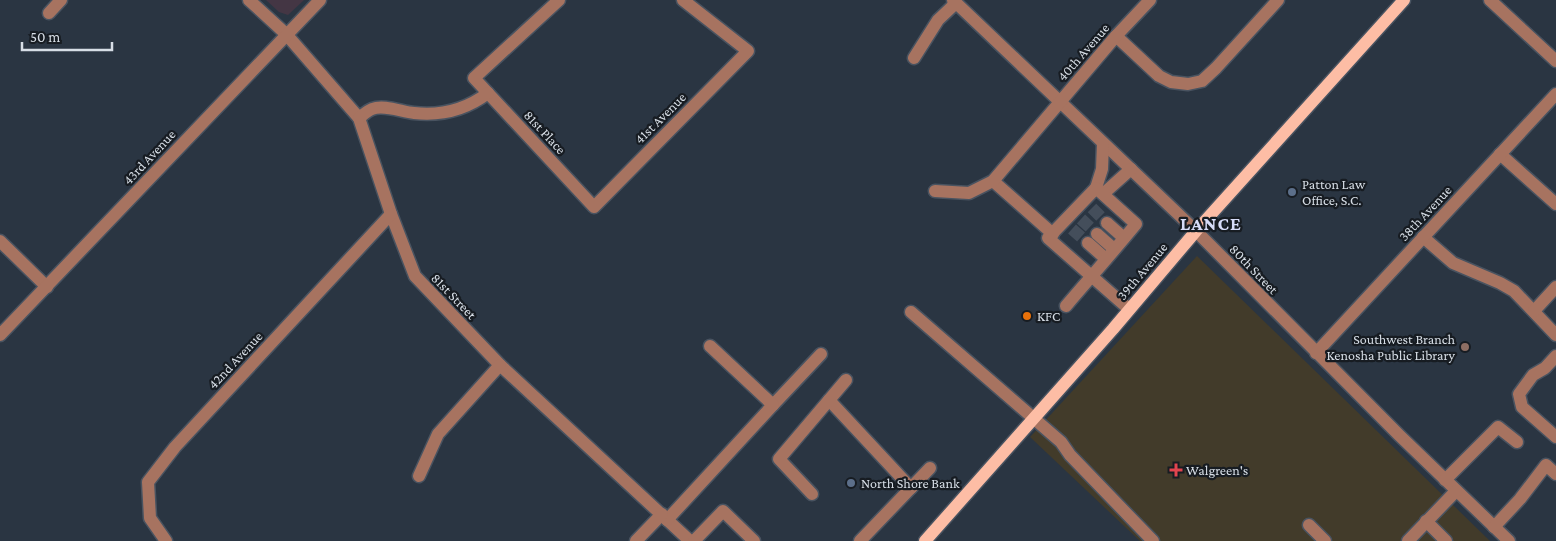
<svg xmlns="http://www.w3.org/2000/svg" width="1556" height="541" viewBox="0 0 1556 541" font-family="'Crimson Pro',serif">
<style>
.commercial{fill:#423b2a}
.education{fill:#443644}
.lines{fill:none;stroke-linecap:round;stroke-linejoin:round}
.minor-tunnel{stroke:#444e5b;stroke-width:12;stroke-dasharray:12 6;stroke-linecap:butt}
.minor-casing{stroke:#495360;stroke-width:15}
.major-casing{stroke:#495360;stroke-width:15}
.minor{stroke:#a77360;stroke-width:12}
.major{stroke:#fdbda5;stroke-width:12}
.service-dot{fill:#5c6f8a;stroke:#171c22;stroke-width:2}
.food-dot{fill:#e8710a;stroke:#171c22;stroke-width:2}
.education-dot{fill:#8d6e63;stroke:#171c22;stroke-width:2}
.health-dot{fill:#e0444e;stroke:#171c22;stroke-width:2}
.labels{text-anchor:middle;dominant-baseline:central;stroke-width:4.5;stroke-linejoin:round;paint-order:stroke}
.street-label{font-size:14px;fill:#d7dee6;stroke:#171c22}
.poi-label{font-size:14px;fill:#d7dee6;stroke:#171c22;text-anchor:start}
.district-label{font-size:19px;font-weight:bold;letter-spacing:1px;fill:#d6dcf8;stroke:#171c22}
</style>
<rect width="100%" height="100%" fill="#2a3542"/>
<polygon class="commercial" points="1197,256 1490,541 1140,541 1030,437"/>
<polygon class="education" points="266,0 304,0 288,15 279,12"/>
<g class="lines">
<g class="minor-tunnel">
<polyline points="1092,208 1107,223"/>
<polyline points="1081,219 1097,234"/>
<polyline points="1072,229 1088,243"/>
</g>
<defs>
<g id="minor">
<polyline points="249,0 286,34 359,118 391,214 415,276 500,365 690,541"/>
<polyline points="559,0 474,78 594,207 748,51 683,0"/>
<polyline points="953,0 1196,231 1399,435 1509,541"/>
<polyline points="1490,0 1556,61"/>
<polyline points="49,13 61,0"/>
<polyline points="1116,36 1159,76 1171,82 1188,84 1202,81 1216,68 1278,0"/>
<polyline points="914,58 938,20 956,3"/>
<path d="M 359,118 C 363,115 367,111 372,109 C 384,104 402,112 414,113 C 441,116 467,109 488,93"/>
<polyline points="1500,154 1556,204"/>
<polyline points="993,181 1053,234"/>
<polyline points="1096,188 1102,169 1103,143"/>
<polyline points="935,191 969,193 993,181 1116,36 1150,0"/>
<polyline points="1103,194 1131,169"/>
<polyline points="1107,223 1124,238"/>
<polyline points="1097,234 1114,249"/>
<polyline points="1423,237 1453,263 1500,283 1514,291 1556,335"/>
<polyline points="0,241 47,287"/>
<polyline points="1088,243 1106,259"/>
<path d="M 1066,306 C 1089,279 1113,252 1136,224 L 1096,188 L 1048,238 L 1129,309"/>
<polyline points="1534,311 1556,287"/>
<polyline points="911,312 1061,442 1070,455 1153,541"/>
<polyline points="0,335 320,0"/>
<polyline points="1316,353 1556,94"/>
<polyline points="1556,356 1545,368 1533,375 1519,394 1522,407 1556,437"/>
<polyline points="829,400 911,488"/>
<polyline points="773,405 821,354"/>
<polyline points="419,476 438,434 500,365"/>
<polyline points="1445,480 1498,427 1517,442"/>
<polyline points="812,494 779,459 846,380"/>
<polyline points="667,520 773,405 710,346"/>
<polyline points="1426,521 1446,541"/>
<polyline points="1309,525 1325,541"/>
<polyline points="1494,527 1520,499 1546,465 1556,474"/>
<polyline points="166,541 150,518 148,482 175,447 391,214"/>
<polyline points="636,541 662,514"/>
<polyline points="694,541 723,511 754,541"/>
<polyline points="860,541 930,468"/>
<polyline points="1408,541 1456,491"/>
</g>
<polyline id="major" points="925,541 1113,329 1196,231 1404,0"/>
</defs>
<use href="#minor" class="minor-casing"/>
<use href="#major" class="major-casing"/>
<use href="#minor" class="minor"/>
<use href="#major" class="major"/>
</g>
<g class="service-dot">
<circle cx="1292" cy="192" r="5"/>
<circle cx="851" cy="483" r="5"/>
</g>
<circle class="food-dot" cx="1027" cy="316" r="5"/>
<circle class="education-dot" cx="1465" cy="347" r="5"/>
<path class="health-dot" d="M1173.5 462.5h5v5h5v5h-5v5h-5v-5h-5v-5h5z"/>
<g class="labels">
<g class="street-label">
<text transform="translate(1083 52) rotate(-49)">40th Avenue</text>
<text transform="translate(660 118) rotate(-45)">41st Avenue</text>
<text transform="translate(545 132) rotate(47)">81st Place</text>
<text transform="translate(149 157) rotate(-47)">43rd Avenue</text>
<text transform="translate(1425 213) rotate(-47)">38th Avenue</text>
<text transform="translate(1254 269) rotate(46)">80th Street</text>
<text transform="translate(1142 271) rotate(-50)">39th Avenue</text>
<text transform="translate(454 296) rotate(46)">81st Street</text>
<text transform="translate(235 360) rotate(-47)">42nd Avenue</text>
</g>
<g class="poi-label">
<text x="1302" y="184">Patton Law<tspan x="1302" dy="16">Office, S.C.</tspan></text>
<text x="1037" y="316">KFC</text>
<text x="1455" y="339" text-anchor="end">Southwest Branch<tspan x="1455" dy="16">Kenosha Public Library</tspan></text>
<text x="1186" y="470">Walgreen's</text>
<text x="861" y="483">North Shore Bank</text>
</g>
<g class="district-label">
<text x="1211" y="223">LANCE</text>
</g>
</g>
<path d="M22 42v8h90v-8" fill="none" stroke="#d7dee6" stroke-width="2.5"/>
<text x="30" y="42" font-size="15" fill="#d7dee6" stroke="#171c22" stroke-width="4" paint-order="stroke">50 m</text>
</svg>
